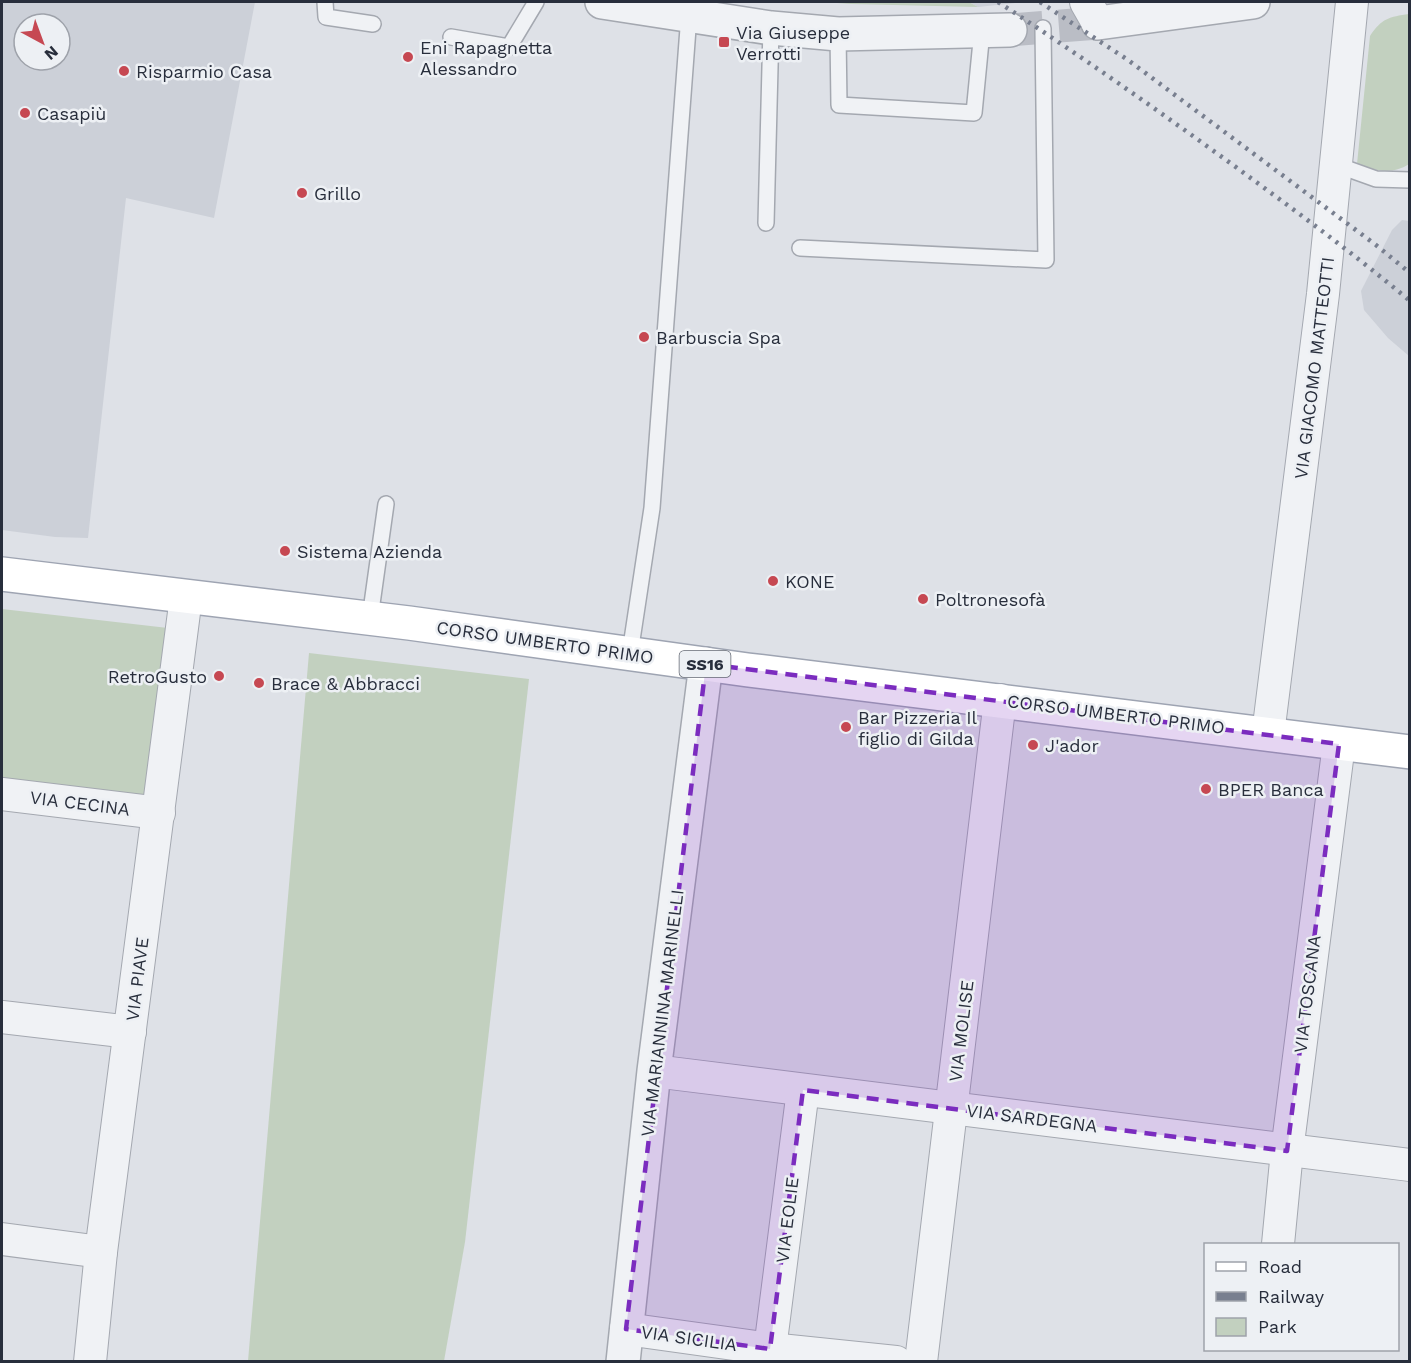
<svg xmlns="http://www.w3.org/2000/svg" width="1411" height="1363" viewBox="0 0 1411 1363" font-family="'Work Sans',sans-serif">
<style>
.built{fill:#ccd0d8;fill-rule:evenodd}
.green{fill:#c2d0bf}
.lines{fill:none;stroke-linecap:round;stroke-linejoin:round}
.tertiary-tunnel{stroke:#babdc5;stroke-width:33;stroke-dasharray:33 16;stroke-linecap:butt}
.service-casing{stroke:#a4a8b0;stroke-width:18}
.minor-casing{stroke:#a4a8b0;stroke-width:34}
.tertiary-casing{stroke:#a4a8b0;stroke-width:36}
.primary-casing{stroke:#9ea4b2;stroke-width:36}
.service{stroke:#f0f2f5;stroke-width:15}
.minor{stroke:#f0f2f5;stroke-width:32}
.tertiary{stroke:#f0f2f5;stroke-width:33}
.primary{stroke:#fff;stroke-width:33}
.rail{stroke:#787f8f;stroke-width:4.5;stroke-dasharray:3 6;stroke-linecap:butt}
.marked{fill:#7b2cbf;fill-opacity:0.2;stroke:#7b2cbf;stroke-width:4.5;stroke-dasharray:12 8;stroke-linejoin:round}
.poi-dot{fill:#c64852;stroke:#edf0f4;stroke-width:2}
.labels{text-anchor:middle;dominant-baseline:central;stroke-width:5;stroke-linejoin:round;paint-order:stroke}
.shield{fill:#edf0f4;stroke:#636873;stroke-width:1.5}
.shield-label{font-size:16px;font-weight:bold;fill:#282e3c}
.poi-label{font-size:18px;fill:#282e3c;stroke:#edf0f4;text-anchor:start}
.street-label{font-size:18px;fill:#282e3c;stroke:#edf0f4}
</style>
<rect width="100%" height="100%" fill="#dee1e7"/>
<g class="built">
<path d="M 2,2 L 255,2 L 214,218 L 126,198 L 88,538 L 55,537 L 2,530 ZM 24,24 L 60,24 L 60,60 L 24,60 Z"/>
<polygon points="969,2 1024,2 978,7"/>
<polygon points="1402,220 1409,221 1409,356 1388,338 1364,310 1361,291 1392,230"/>
</g>
<g class="green">
<polygon points="823,2 969,2 978,7 851,4"/>
<path d="M 1409,14 L 1409,164 C 1392,175 1376,171 1357,164 L 1370,36 C 1382,18 1389,17 1409,14 Z"/>
<polygon points="2,609 168,628 150,796 2,778"/>
<polygon points="309,653 529,679 465,1242 444,1361 248,1361"/>
</g>
<g class="lines">
<polyline class="tertiary-tunnel" points="1010,30 1098,23"/>
<defs>
<g id="service">
<polyline points="325,2 326,17 373,24"/>
<polyline points="838,34 839,105 974,113 982,31"/>
<polyline points="451,37 509,47 536,2"/>
<polyline points="1337,165 1376,179 1410,180"/>
<polyline points="766,223 771,28"/>
<polyline points="800,248 1046,260 1043,28"/>
<polyline points="370,618 386,504"/>
<polyline points="630,653 652,508 689,15"/>
</g>
<g id="minor">
<polyline points="1086,2 1098,23"/>
<polyline points="1268,734 1323,294 1352,2"/>
<polyline points="2,794 159,813"/>
<polyline points="2,1017 130,1032"/>
<polyline points="654,1071 1410,1165"/>
<polyline points="2,1239 101,1252"/>
<polyline points="1278,1244 1287,1151 1339,744"/>
<polyline points="626,1329 770,1349 896,1362"/>
<polyline points="770,1349 803,1090"/>
<polyline points="90,1362 101,1252 186,597"/>
<polyline points="921,1362 1000,700"/>
</g>
<g id="tertiary">
<polyline points="602,2 771,28 838,34 1010,30"/>
<polyline points="1098,23 1253,2"/>
<polyline points="623,1362 654,1071 706,664"/>
</g>
<polyline id="primary" points="2,574 409,623 748,670 1410,752"/>
</defs>
<use href="#service" class="service-casing"/>
<use href="#minor" class="minor-casing"/>
<use href="#tertiary" class="tertiary-casing"/>
<use href="#primary" class="primary-casing"/>
<use href="#service" class="service"/>
<use href="#minor" class="minor"/>
<use href="#tertiary" class="tertiary"/>
<use href="#primary" class="primary"/>
<g class="rail">
<path d="M 998,2 C 1078,54 1156,109 1233,165 C 1293,209 1353,253 1410,301"/>
<polyline points="1040,2 1128,60 1376,245 1410,273"/>
</g>
</g>
<path class="marked" d="M 706,664 L 1339,744 L 1287,1151 L 803,1090 L 770,1349 L 626,1329 Z"/>
<g class="poi-dot">
<rect x="718" y="36" width="12" height="12" rx="3"/>
<circle cx="408" cy="57" r="6"/>
<circle cx="124" cy="71" r="6"/>
<circle cx="25" cy="113" r="6"/>
<circle cx="302" cy="193" r="6"/>
<circle cx="644" cy="337" r="6"/>
<circle cx="285" cy="551" r="6"/>
<circle cx="773" cy="581" r="6"/>
<circle cx="923" cy="599" r="6"/>
<circle cx="219" cy="676" r="6"/>
<circle cx="259" cy="683" r="6"/>
<circle cx="846" cy="727" r="6"/>
<circle cx="1033" cy="745" r="6"/>
<circle cx="1206" cy="789" r="6"/>
</g>
<g class="labels">
<rect class="shield" x="679.5" y="651" width="51" height="26" rx="4.5"/>
<g class="shield-label">
<text x="705" y="664">SS16</text>
</g>
<g class="poi-label">
<text x="736" y="32">Via Giuseppe<tspan x="736" dy="21">Verrotti</tspan></text>
<text x="420" y="47">Eni Rapagnetta<tspan x="420" dy="21">Alessandro</tspan></text>
<text x="136" y="71">Risparmio Casa</text>
<text x="37" y="113">Casapiù</text>
<text x="314" y="193">Grillo</text>
<text x="656" y="337">Barbuscia Spa</text>
<text x="297" y="551">Sistema Azienda</text>
<text x="785" y="581">KONE</text>
<text x="935" y="599">Poltronesofà</text>
<text x="207" y="676" text-anchor="end">RetroGusto</text>
<text x="271" y="683">Brace &amp; Abbracci</text>
<text x="858" y="717">Bar Pizzeria Il<tspan x="858" dy="21">figlio di Gilda</tspan></text>
<text x="1045" y="745">J'ador</text>
<text x="1218" y="789">BPER Banca</text>
</g>
<g class="street-label">
<text transform="translate(1314 368) rotate(-83)">VIA GIACOMO MATTEOTTI</text>
<text transform="translate(545 642) rotate(8)">CORSO UMBERTO PRIMO</text>
<text transform="translate(1116 714) rotate(7)">CORSO UMBERTO PRIMO</text>
<text transform="translate(80 803) rotate(7)">VIA CECINA</text>
<text transform="translate(137 979) rotate(-83)">VIA PIAVE</text>
<text transform="translate(1307 994) rotate(-83)">VIA TOSCANA</text>
<text transform="translate(662 1013) rotate(-83)">VIA MARIANNINA MARINELLI</text>
<text transform="translate(961 1031) rotate(-83)">VIA MOLISE</text>
<text transform="translate(1032 1118) rotate(7)">VIA SARDEGNA</text>
<text transform="translate(787 1220) rotate(-83)">VIA EOLIE</text>
<text transform="translate(689 1338) rotate(8)">VIA SICILIA</text>
</g>
</g>
<rect width="1411" height="1363" fill="none" stroke="#282e3c" stroke-width="6"/>
<rect x="1204" y="1243" width="195" height="108" fill="#edf0f4" stroke="#9ea2aa" stroke-width="1.5"/>
<rect x="1216" y="1262" width="30" height="9" fill="#ffffff" stroke="#9ea2aa" stroke-width="1.5"/>
<text x="1258" y="1273" font-size="18" fill="#282e3c">Road</text>
<rect x="1216" y="1292" width="30" height="9" fill="#787f8f" stroke="#9ea2aa" stroke-width="1.5"/>
<text x="1258" y="1303" font-size="18" fill="#282e3c">Railway</text>
<rect x="1216" y="1318" width="30" height="18" fill="#c2d0bf" stroke="#9ea2aa" stroke-width="1.5"/>
<text x="1258" y="1333" font-size="18" fill="#282e3c">Park</text>
<g transform="translate(42 42) rotate(139)"><circle r="28" fill="#edf0f4" stroke="#9ea2aa" stroke-width="1.5"/>
<path d="M0-4.5L10 22L0 15L-10 22Z" fill="#c64852"/>
<text y="-9" font-size="16" font-weight="bold" text-anchor="middle" fill="#282e3c">N</text>
</g>
</svg>
